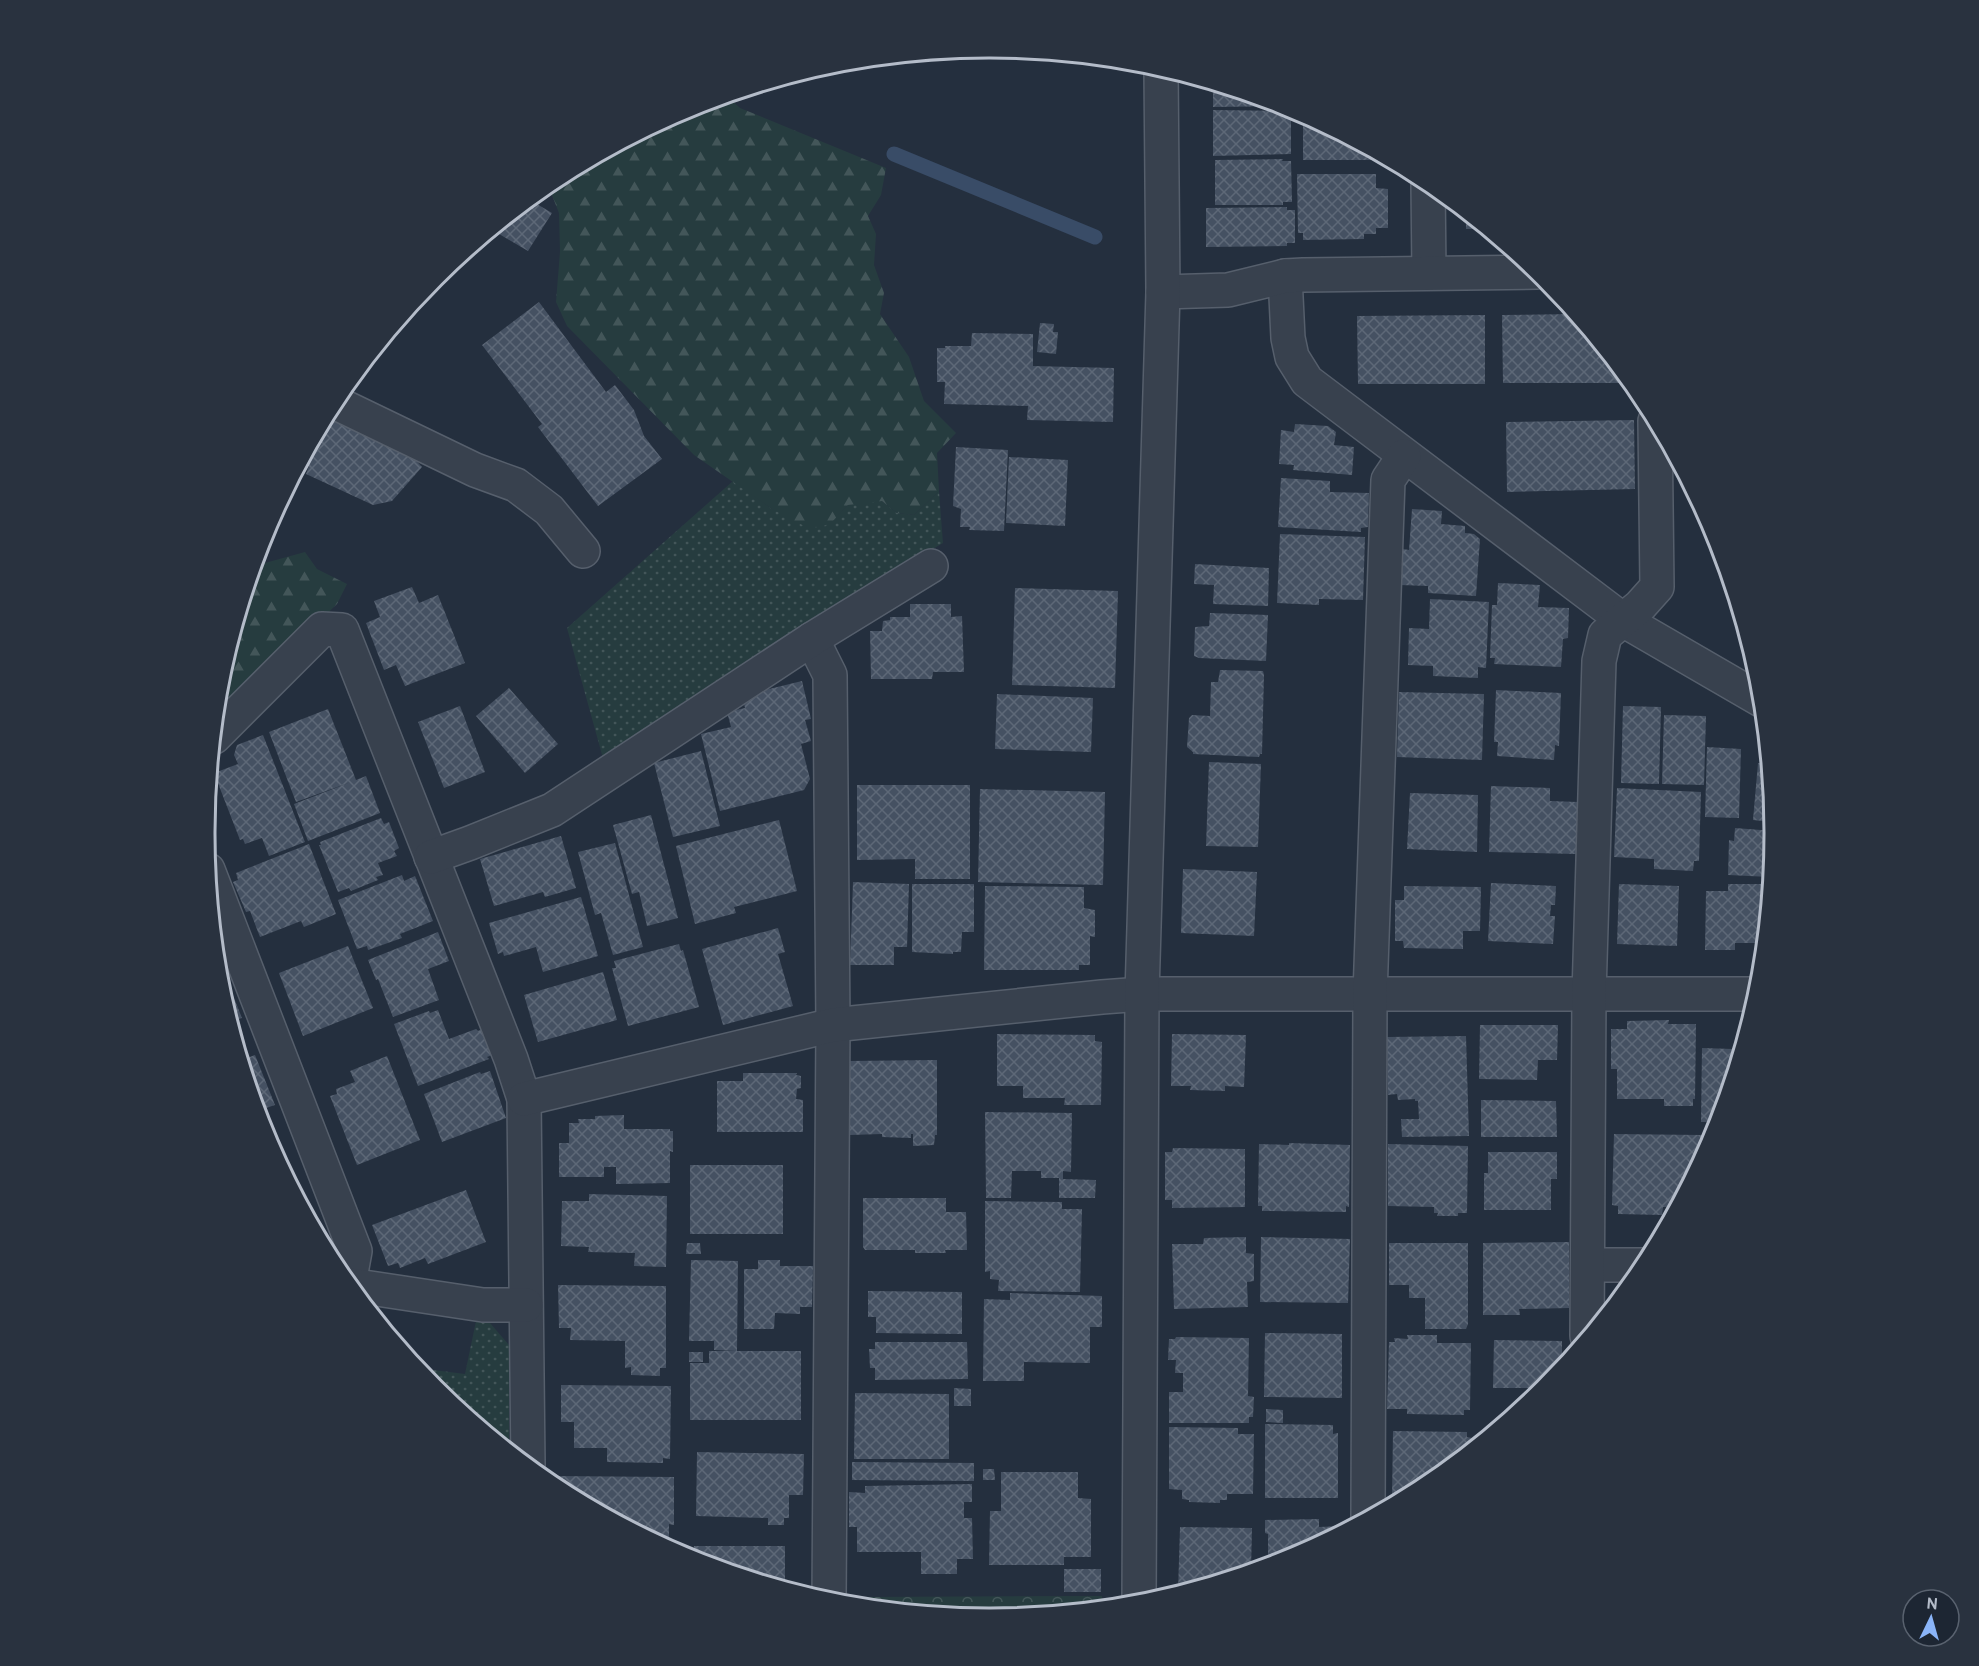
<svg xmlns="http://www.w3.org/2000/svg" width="1979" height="1666" viewBox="0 0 1979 1666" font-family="Overpass,sans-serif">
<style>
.grass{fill:url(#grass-dots)}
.forest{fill:url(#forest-firs)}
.park{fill:url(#park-crowns)}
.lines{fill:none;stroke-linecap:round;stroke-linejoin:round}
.stream{stroke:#394c67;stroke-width:15}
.building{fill:url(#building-cross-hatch)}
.minor-casing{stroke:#565f6c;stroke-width:36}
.tertiary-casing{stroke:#565f6c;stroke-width:36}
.minor{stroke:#38414e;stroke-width:33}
.tertiary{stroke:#38414e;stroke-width:33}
.rim{fill:none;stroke:#b4bcc9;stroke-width:3}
</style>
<defs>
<pattern id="grass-dots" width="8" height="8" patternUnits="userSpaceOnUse" patternTransform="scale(1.5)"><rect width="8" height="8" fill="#263c3f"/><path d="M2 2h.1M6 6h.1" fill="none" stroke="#435659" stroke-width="1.8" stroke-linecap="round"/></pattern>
<pattern id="forest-firs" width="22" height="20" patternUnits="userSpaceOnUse" patternTransform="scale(1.5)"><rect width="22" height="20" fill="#263c3f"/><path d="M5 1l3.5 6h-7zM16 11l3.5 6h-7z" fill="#435659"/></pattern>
<pattern id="park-crowns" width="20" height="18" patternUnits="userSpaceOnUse" patternTransform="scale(1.5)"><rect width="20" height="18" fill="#263c3f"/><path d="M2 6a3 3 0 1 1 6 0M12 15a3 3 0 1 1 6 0" fill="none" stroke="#435659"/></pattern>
<pattern id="building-cross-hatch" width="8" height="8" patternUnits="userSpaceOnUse" patternTransform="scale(1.5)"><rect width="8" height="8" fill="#455162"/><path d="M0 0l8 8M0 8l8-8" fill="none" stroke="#5d6877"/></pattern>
</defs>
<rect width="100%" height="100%" fill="#242f3e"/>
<g class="grass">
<polygon points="733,481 772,509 830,523 848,505 864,500 882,501 897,513 914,515 939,491 943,543 857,594 604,762 567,628"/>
<polygon points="476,1321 490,1323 509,1345 509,1449 434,1388 418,1368 465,1374"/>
</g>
<g class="forest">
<polygon points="727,96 740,108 886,168 881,195 868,216 876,234 874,265 884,293 880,314 909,357 924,401 956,433 937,453 939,491 914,515 897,513 882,501 848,505 831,523 821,527 808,528 772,509 694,455 567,326 556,302 560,252 559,213 548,185 689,108"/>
<polygon points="305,552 317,569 347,584 337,604 215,722 220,680 254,566"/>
</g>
<polygon class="park" points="1102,1596 1102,1607 989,1618 862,1605 863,1597"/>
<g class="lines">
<polyline class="stream" points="894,154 1095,237"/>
</g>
<g class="building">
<polygon points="1213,84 1283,106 1213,107"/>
<polygon points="1213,110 1291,111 1291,154 1213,156"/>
<polygon points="1303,115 1374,153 1374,160 1303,160"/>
<polygon points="1283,159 1282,161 1291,161 1292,202 1283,202 1283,205 1215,205 1215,160"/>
<polygon points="1297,174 1376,174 1376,188 1388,189 1388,228 1376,228 1376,234 1364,234 1364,239 1303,240 1303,233 1298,233"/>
<polygon points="530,200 552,213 528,251 494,231 491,235 488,234"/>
<polygon points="1452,202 1455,204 1485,229 1466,229 1466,213 1452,213"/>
<polygon points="1287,207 1287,210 1295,210 1295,243 1287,243 1287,246 1206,247 1206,208"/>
<polygon points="539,302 606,392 615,385 634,410 644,436 662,459 598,506 538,427 542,424 482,345"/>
<polygon points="1574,314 1631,383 1503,383 1502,315"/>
<polygon points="1485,315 1485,384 1358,384 1357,316"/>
<polygon points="1040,323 1054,324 1053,332 1058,332 1056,354 1037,352"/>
<polygon points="972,333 1033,334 1033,366 1114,368 1113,422 1027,420 1028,406 944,404 945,382 937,382 937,348 945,348 945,346 971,346"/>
<polygon points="329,412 393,436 422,467 392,501 373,505 306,474 309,466 301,463"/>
<polygon points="1634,420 1635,489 1507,492 1506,422"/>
<polygon points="1295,424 1328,426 1336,432 1334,445 1354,447 1352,475 1293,470 1294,465 1279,464 1281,430 1294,432"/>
<polygon points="956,447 1008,450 1004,531 969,530 970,527 960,527 961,509 953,506"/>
<polygon points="1009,457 1068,460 1065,526 1006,523"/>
<polygon points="1281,478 1330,481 1330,492 1369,493 1368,527 1361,528 1361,532 1278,527"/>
<polygon points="1412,509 1442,511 1441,524 1465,526 1465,533 1474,534 1480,539 1476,596 1428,593 1428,586 1400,585 1403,549 1409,550"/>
<polygon points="1280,534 1365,537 1363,600 1319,599 1319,605 1277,603"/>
<polygon points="1195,564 1269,568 1268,606 1213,604 1214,585 1194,584"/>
<polygon points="1498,583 1540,585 1538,607 1569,608 1568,638 1563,639 1561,667 1494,664 1495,658 1490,658 1492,605 1497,605"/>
<polygon points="412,587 419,603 438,595 465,663 405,686 396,665 384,670 366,623 380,617 374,601"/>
<polygon points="1015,588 1118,591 1115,688 1012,685"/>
<polygon points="1430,599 1489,602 1486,668 1478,667 1478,678 1433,676 1433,666 1408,665 1409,628 1429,629"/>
<polygon points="910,604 951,604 951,617 962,616 964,672 933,672 932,679 871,679 870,631 882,631 883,621 890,620 890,617 910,617"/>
<polygon points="1210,613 1268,615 1266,661 1199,658 1194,656 1195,627 1209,626"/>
<polygon points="1220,670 1263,671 1264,675 1262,754 1260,754 1259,757 1193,754 1193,752 1187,747 1189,718 1192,715 1210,716 1211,682 1218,682"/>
<polygon points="802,681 811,719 805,720 811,741 801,744 810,779 804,790 720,811 701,734 731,727 727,712 745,708 744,704 761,691"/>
<polygon points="509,688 558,744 525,773 476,716"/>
<polygon points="1496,690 1561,693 1559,746 1555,745 1554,760 1497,756 1498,742 1494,742"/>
<polygon points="1399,692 1484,694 1482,760 1397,757"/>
<polygon points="997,694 1093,698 1091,752 995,749"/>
<polygon points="460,706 485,772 444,788 418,722"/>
<polygon points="1623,706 1661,707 1659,784 1621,783"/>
<polygon points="328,709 356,780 366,776 380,813 308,841 294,804 351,782 296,802 269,732"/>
<polygon points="1664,715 1706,716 1704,785 1662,784"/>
<polygon points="263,735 305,842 269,856 262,838 245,844 243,839 240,840 214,773 238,764 234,755 237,745"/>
<polygon points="1707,747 1741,749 1739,818 1705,817"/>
<polygon points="701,751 720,826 673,837 654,763"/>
<polygon points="1209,762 1261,764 1258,847 1206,846"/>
<polygon points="1758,763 1768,764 1773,822 1753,820"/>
<polygon points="857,785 970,785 970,879 915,879 915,859 857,860"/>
<polygon points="1491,786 1550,788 1550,801 1578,802 1576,854 1489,852"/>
<polygon points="1617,788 1701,792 1699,861 1694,861 1693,871 1654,869 1654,859 1614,857"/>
<polygon points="980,789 1105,792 1103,885 978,882"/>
<polygon points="1410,793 1478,795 1477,852 1407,849"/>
<polygon points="651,815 678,918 647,926 639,892 632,894 613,825"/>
<polygon points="381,818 384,824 389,822 399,848 394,851 397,856 378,863 383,875 376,877 378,880 351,891 349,888 338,892 319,845 321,845 320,842"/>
<polygon points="779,820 797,891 734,907 736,913 695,924 676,846"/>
<polygon points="1735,828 1774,831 1770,877 1728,875 1729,840 1734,841"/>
<polygon points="561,836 576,888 545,897 543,892 494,906 480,859"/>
<polygon points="615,843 643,947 613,955 601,913 595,915 578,852"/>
<polygon points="309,844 336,914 304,927 301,921 260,937 250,911 246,912 233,882 238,880 236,873"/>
<polygon points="1183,869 1257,872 1254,936 1181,933"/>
<polygon points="402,875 404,881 415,876 433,921 400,934 402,938 368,950 367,946 357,949 338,900"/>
<polygon points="853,882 909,884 907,947 894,947 894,965 850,965"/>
<polygon points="1491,883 1556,886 1555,905 1551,905 1550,916 1555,916 1553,944 1488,941"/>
<polygon points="912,884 974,884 974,932 962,932 961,952 953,952 953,954 912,952"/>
<polygon points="1619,884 1679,886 1677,946 1617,944"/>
<polygon points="1728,884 1769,884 1764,943 1735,943 1735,950 1705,950 1706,891 1728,891"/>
<polygon points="985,886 1084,887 1084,908 1095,910 1095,937 1090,936 1090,965 1079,965 1079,970 984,970"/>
<polygon points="1404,886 1481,887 1480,931 1463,931 1463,949 1404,948 1403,941 1395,941 1395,900 1404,900"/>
<polygon points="581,897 598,956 543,972 536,947 504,956 503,952 498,954 489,923"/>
<polygon points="778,928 785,952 778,954 793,1006 723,1025 702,949"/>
<polygon points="438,932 449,961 428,969 439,1000 393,1017 378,979 376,980 368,960"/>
<polygon points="679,944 681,951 683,950 699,1007 628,1026 612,968 616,968 614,961"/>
<polygon points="348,946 373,1008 303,1036 279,973"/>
<polygon points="603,972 617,1020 538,1042 524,995"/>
<polygon points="224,973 242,1018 238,1019 239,1022 231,1025 220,986 218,975"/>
<polygon points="438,1010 449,1039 476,1029 478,1031 482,1029 492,1055 487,1057 489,1059 418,1086 394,1024 429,1011 430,1013"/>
<polygon points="1669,1020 1668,1024 1696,1024 1695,1099 1693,1099 1693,1106 1664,1106 1664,1099 1617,1099 1617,1069 1611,1069 1611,1029 1627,1029 1627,1021"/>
<polygon points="1480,1025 1558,1025 1557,1060 1538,1060 1537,1080 1479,1079"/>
<polygon points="997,1034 1095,1035 1095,1041 1102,1042 1101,1105 1064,1105 1065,1098 1023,1098 1023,1086 997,1086"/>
<polygon points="1172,1034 1246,1035 1244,1087 1225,1086 1225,1091 1190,1090 1191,1086 1171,1086"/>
<polygon points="1466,1036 1469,1136 1402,1137 1401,1119 1419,1119 1418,1101 1415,1101 1415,1099 1398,1100 1397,1094 1388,1095 1387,1037"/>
<polygon points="1702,1048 1733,1049 1733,1057 1738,1057 1716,1128 1714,1128 1714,1122 1701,1122"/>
<polygon points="255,1055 275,1105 257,1111 242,1060"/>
<polygon points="387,1056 420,1140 357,1165 330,1096 337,1094 336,1089 355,1082 350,1071"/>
<polygon points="937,1060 937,1135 935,1135 934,1145 913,1146 913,1134 911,1134 911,1138 882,1137 882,1134 850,1135 850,1061"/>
<polygon points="490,1071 506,1118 442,1142 424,1094 480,1072 481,1074"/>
<polygon points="743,1073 797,1073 796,1075 801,1076 801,1088 797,1089 796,1099 803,1100 803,1132 717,1132 717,1081 743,1081"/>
<polygon points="1481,1100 1556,1101 1557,1137 1481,1137"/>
<polygon points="985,1112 1072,1113 1071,1172 1063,1171 1063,1179 1096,1180 1095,1198 1059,1198 1059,1178 1041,1178 1041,1171 1012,1171 1011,1198 986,1198"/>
<polygon points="624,1115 624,1129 670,1129 670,1131 673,1131 673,1152 670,1151 670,1183 616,1184 616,1167 604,1167 604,1177 559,1177 559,1143 569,1143 569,1123 579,1123 578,1119 595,1119 595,1116"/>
<polygon points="1614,1134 1702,1135 1702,1158 1675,1207 1663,1207 1662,1215 1618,1214 1618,1206 1612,1205"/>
<polygon points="1289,1143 1350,1145 1349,1207 1346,1206 1346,1212 1262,1211 1262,1206 1258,1206 1259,1144 1289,1145"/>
<polygon points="1388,1144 1468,1146 1467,1213 1458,1213 1458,1216 1437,1216 1438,1213 1434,1213 1434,1207 1388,1206"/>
<polygon points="1173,1148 1245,1149 1245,1207 1172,1208 1172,1200 1165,1200 1165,1152 1172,1152"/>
<polygon points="1488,1152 1557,1152 1557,1179 1551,1179 1551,1210 1484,1210 1484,1173 1488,1173"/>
<rect x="690" y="1165" width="93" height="69"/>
<polygon points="466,1190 486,1242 428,1264 425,1258 400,1268 398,1263 388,1266 372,1225"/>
<polygon points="589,1194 667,1196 666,1267 634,1266 635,1253 588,1252 589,1247 561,1246 562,1201 589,1201"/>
<polygon points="863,1198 946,1198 946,1212 966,1212 967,1250 945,1250 946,1253 915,1253 915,1250 865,1250 863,1247"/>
<polygon points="985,1201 1062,1202 1062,1209 1082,1209 1080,1292 998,1291 999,1280 990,1279 990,1271 985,1272"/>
<polygon points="1246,1237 1246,1253 1254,1254 1254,1281 1247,1282 1248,1307 1174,1309 1172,1244 1203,1244 1204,1238"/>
<polygon points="1261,1237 1350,1239 1348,1303 1260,1302"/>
<polygon points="1569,1242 1569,1308 1519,1309 1520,1315 1483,1315 1483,1243"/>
<polygon points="687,1243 700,1243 701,1254 686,1254"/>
<polygon points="1389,1243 1468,1243 1468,1324 1466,1329 1425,1329 1425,1298 1409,1298 1409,1285 1389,1285"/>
<polygon points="691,1260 738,1261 737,1351 714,1350 714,1341 689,1341"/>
<polygon points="758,1260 780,1260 780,1266 813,1266 812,1307 800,1307 800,1314 775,1313 774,1329 744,1329 744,1269 758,1269"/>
<polygon points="558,1285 666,1286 666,1368 660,1368 660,1376 631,1375 631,1367 625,1368 625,1341 570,1340 571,1328 559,1328"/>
<polygon points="868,1291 962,1292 962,1334 876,1333 876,1317 868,1317"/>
<polygon points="1010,1293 1102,1296 1102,1327 1090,1327 1090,1363 1024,1362 1024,1381 983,1381 984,1299 1010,1300"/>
<polygon points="1265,1333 1342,1334 1342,1398 1264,1397"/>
<polygon points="1407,1335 1437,1335 1437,1343 1471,1343 1470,1410 1464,1410 1464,1415 1407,1414 1407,1409 1387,1409 1389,1342 1395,1342 1394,1338 1408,1339"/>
<polygon points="1176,1337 1249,1338 1248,1396 1254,1397 1253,1417 1249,1417 1249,1423 1169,1423 1169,1392 1183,1392 1183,1373 1175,1373 1176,1360 1168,1360 1169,1339 1175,1339"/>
<polygon points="1494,1340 1562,1341 1562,1367 1545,1388 1493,1388"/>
<polygon points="875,1342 967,1342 968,1379 875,1380 875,1368 870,1368 869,1349 875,1349"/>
<polygon points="709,1351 801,1351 801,1420 690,1420 690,1363 709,1363"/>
<rect x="689" y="1352" width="14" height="10"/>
<polygon points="561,1385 671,1386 670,1459 663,1458 663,1463 607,1462 607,1448 574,1448 574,1422 561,1422"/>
<polygon points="954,1388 971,1389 971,1406 954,1406"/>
<polygon points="855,1393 949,1394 949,1459 854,1459"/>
<polygon points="1266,1409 1283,1410 1283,1423 1266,1422"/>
<polygon points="1265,1424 1333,1425 1333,1434 1338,1433 1338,1498 1265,1498"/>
<polygon points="1169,1427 1238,1428 1238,1434 1254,1434 1253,1494 1227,1494 1227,1500 1220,1500 1220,1503 1189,1502 1189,1500 1182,1499 1182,1490 1169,1489"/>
<polygon points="1393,1431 1467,1432 1467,1437 1472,1438 1472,1447 1425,1486 1407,1496 1392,1496"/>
<polygon points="697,1452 804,1454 803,1495 789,1495 789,1518 784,1518 784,1525 768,1525 768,1518 696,1516"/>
<polygon points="852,1462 974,1463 974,1481 852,1480"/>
<polygon points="983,1469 994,1469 995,1480 983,1480"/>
<polygon points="1001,1472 1078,1472 1078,1498 1091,1499 1091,1557 1064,1557 1064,1565 989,1565 990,1511 1001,1511"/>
<polygon points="554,1476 674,1477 674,1525 669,1524 669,1541 661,1541 661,1543 554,1486"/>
<polygon points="972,1484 972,1502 964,1502 964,1518 972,1518 973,1559 957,1559 957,1574 921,1574 921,1552 857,1552 857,1527 849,1527 849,1492 865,1493 865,1486"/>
<polygon points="1319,1519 1319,1527 1341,1526 1341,1531 1290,1558 1268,1565 1268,1534 1265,1533 1265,1520"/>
<polygon points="1180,1527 1252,1528 1251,1570 1178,1592"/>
<polygon points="694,1546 785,1546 785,1587 694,1560"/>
<rect x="1064" y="1569" width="37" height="23"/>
</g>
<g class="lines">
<defs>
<g id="minor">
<polyline points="1428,183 1429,273"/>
<polyline points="1285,276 1288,338 1292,357 1307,381 1623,620 1761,700"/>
<polyline points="1163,292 1228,290 1285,276 1303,275 1537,272"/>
<polyline points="334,402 475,470 516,485 549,510 583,551"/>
<polyline points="812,639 830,675 833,1025 829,1601"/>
<polyline points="214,737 322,629 342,630 511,1059 524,1099 528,1465"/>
<polyline points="431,857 470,843 552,810 812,639 931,566"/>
<polyline points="208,870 355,1251 349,1284"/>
<polyline points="524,1099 833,1025 1102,997 1142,994 1757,994"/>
<polyline points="1588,1265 1644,1265"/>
<polyline points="350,1285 483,1305 526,1305"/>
<polyline points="1587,1336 1589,994 1599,661 1605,635 1640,606 1657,587 1655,421"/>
<polyline points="1368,1516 1370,995 1388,480 1404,456"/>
</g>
<polyline id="tertiary" points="1139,1603 1142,994 1163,292 1161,69"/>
</defs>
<use href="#minor" class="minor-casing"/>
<use href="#tertiary" class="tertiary-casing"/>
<use href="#minor" class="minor"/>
<use href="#tertiary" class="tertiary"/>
</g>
<path d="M0 0H1979V1666H0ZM989 58H990A774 774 0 0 1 1764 832V834A774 774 0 0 1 990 1608H989A774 774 0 0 1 215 834V832A774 774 0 0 1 989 58Z" fill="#29323f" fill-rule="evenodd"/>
<path class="rim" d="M989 58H990A774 774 0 0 1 1764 832V834A774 774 0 0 1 990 1608H989A774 774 0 0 1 215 834V832A774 774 0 0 1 989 58Z"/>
<g transform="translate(1931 1618) rotate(5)"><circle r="28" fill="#1d2633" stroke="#59626f" stroke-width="1.5"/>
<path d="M0-4.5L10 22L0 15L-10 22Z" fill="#8ab4f8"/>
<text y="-9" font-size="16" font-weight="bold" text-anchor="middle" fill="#b4bcc9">N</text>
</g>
</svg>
